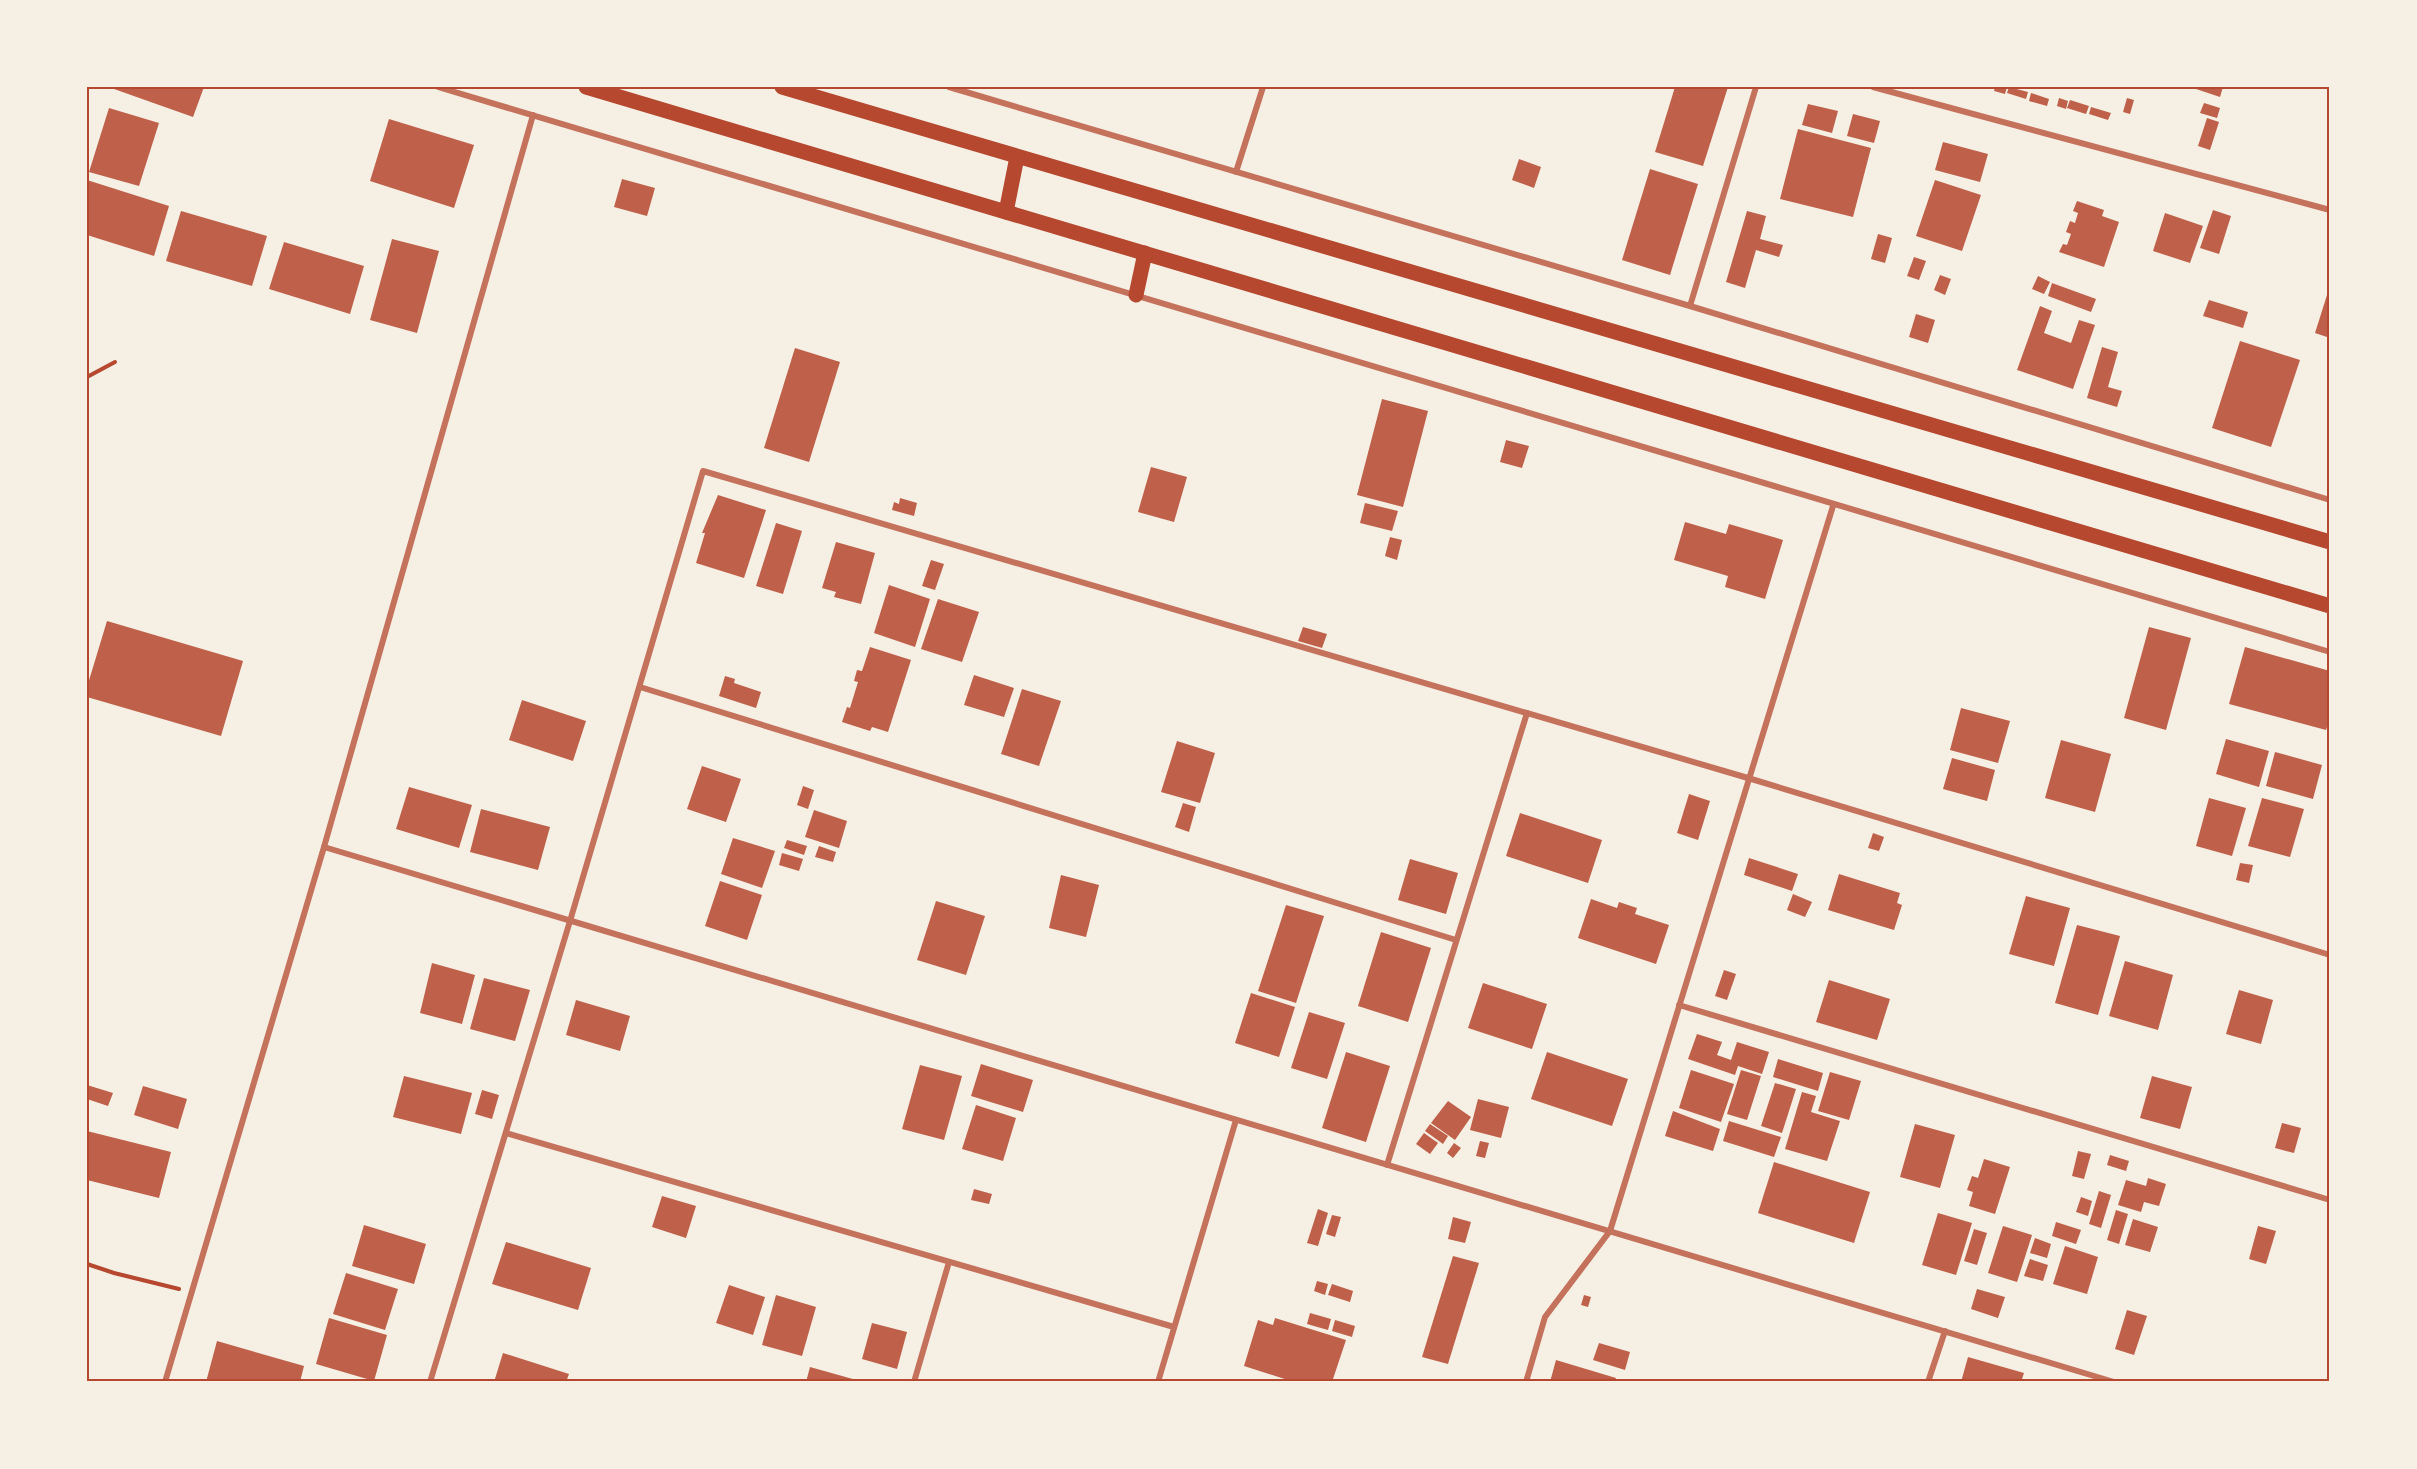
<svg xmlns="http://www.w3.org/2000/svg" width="2417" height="1469" viewBox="0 0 2417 1469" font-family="'Sofia Sans Condensed',sans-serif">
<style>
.building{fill:#bf614a}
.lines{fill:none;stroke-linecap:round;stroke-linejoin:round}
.path{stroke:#b5482f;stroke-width:4}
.minor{stroke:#c5725c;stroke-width:6}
.primary{stroke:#b5482f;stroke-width:15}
.neatline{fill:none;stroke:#b5482f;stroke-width:2}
</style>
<rect width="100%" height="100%" fill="#f6efe4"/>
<g class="building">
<polygon points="114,87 204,87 193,117 114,89"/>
<polygon points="1675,87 1728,87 1703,166 1655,152"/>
<polygon points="1995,87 2007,87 2005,94 1994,91"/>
<polygon points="2009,87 2028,92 2026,99 2007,93"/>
<polygon points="2190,87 2223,87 2220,97"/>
<polygon points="2031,93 2049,99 2047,106 2029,101"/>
<polygon points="2059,98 2068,101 2066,109 2057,106"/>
<polygon points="2127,98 2134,100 2130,114 2123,112"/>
<polygon points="2070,100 2089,106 2086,114 2067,108"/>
<polygon points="2204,103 2220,108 2217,118 2200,113"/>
<polygon points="1808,104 1838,111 1832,133 1802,125"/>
<polygon points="2091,107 2111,113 2108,120 2089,114"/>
<polygon points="109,108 159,123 139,186 89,172"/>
<polygon points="1853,114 1880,121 1874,143 1847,136"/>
<polygon points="2207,118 2219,122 2210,150 2198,146"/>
<polygon points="389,119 474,145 454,208 370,181"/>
<polygon points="1798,129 1871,148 1853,217 1780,199"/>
<polygon points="1943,142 1988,154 1980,182 1935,170"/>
<polygon points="1519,159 1541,167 1534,188 1512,180"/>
<polygon points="1650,169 1698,184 1670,275 1622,260"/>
<polygon points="622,179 655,188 647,216 614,207"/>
<polygon points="87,180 169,206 154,256 87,235"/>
<polygon points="1935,180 1981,195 1962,251 1916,236"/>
<polygon points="2077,201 2104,210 2102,216 2119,222 2104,267 2059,252 2063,244 2067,245 2071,234 2066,232 2070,221 2075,223 2078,213 2073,211"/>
<polygon points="2213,210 2231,216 2219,254 2200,248"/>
<polygon points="181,211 267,236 252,286 166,261"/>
<polygon points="1747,211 1766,216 1760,239 1783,245 1779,257 1756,250 1745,288 1726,282"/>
<polygon points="2165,213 2203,226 2190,263 2153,251"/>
<polygon points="1878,234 1892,238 1885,263 1871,259"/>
<polygon points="392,239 439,251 417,333 370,320"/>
<polygon points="284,242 364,266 350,314 269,289"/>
<polygon points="1914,257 1926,261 1919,280 1907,276"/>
<polygon points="1940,275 1951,279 1945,295 1934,290"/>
<polygon points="2038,276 2050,282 2044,294 2032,289"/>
<polygon points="2052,283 2096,299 2091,312 2048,296"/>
<polygon points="2327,295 2330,296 2330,338 2315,333"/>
<polygon points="2209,300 2248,312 2243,328 2203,316"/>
<polygon points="2040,306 2052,311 2044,333 2071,343 2079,320 2095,325 2073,389 2017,370"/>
<polygon points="1916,314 1935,320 1928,343 1909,337"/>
<polygon points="2240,341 2300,360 2271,447 2212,428"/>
<polygon points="2102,347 2118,352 2108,387 2122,391 2117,407 2087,398"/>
<polygon points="795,348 840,362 809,462 764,448"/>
<polygon points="1382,399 1428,411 1403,507 1357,495"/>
<polygon points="1506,440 1529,446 1522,468 1500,462"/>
<polygon points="1151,467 1187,477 1174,522 1138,512"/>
<polygon points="718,495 766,510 744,578 696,563 705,533 702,533"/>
<polygon points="900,498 917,503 914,516 892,510 894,502 899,504"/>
<polygon points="1365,503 1398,511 1392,531 1360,523"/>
<polygon points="1685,522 1726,534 1729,524 1783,540 1765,599 1725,587 1728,576 1674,560"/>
<polygon points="776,523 802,531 783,594 756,586"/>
<polygon points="1390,537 1402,540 1397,560 1385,556"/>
<polygon points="836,542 875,553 861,604 834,597 836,592 822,588"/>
<polygon points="931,560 944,564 935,590 922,586"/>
<polygon points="889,585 930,599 915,647 874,633"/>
<polygon points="938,599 979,612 962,662 921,649"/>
<polygon points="107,621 243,661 221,736 87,697 87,687"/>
<polygon points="1303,627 1327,634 1322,648 1298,641"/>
<polygon points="2149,627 2191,638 2166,730 2124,718"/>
<polygon points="870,647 911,660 888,732 872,727 870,731 842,722 847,707 850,708 858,682 854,681 857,670 862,671"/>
<polygon points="2245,647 2330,671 2330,718 2326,730 2229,704"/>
<polygon points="974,675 1014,688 1004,717 964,705"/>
<polygon points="725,676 735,679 734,683 761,692 756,708 719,696"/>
<polygon points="1022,689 1061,701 1039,766 1001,754"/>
<polygon points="522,700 586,721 573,761 509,740"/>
<polygon points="1961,708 2010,721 1998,763 1950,750"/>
<polygon points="2226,739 2269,751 2259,787 2216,774"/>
<polygon points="2061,740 2111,754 2095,812 2045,798"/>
<polygon points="1177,741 1215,753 1200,803 1161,792"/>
<polygon points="2275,752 2322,765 2313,799 2266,786"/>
<polygon points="1952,758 1995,770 1987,801 1943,789"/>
<polygon points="702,766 741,779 726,822 687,809"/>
<polygon points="803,786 814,790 808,809 797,805"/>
<polygon points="409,787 472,805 459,848 396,829"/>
<polygon points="1689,794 1710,801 1698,840 1677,833"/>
<polygon points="2209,798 2246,808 2232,856 2196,846"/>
<polygon points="2262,798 2304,809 2290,857 2248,846"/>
<polygon points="1183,803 1196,807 1189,832 1175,827"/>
<polygon points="481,809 550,827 538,870 470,852"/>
<polygon points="814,810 847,821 839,848 805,837"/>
<polygon points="1520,813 1602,840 1588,883 1506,856"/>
<polygon points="1873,833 1884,837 1879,851 1868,848"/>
<polygon points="733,838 775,851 762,888 721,874"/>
<polygon points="787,840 807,846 804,855 784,848"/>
<polygon points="819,846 836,852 833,862 815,857"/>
<polygon points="782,853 803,859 799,871 779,865"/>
<polygon points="1749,858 1798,874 1792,891 1744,875"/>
<polygon points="1410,859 1458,873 1446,914 1398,900"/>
<polygon points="2240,863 2253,865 2249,883 2236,880"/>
<polygon points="1839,874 1900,893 1897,903 1902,905 1894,930 1828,910"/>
<polygon points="1061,875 1099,885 1086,937 1049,928"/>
<polygon points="720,881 762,895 747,940 705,926"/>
<polygon points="1793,894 1812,902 1805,917 1787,910"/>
<polygon points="2026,896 2070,908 2054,966 2009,954"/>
<polygon points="1591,899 1617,908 1619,902 1637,908 1635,914 1669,925 1656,964 1578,938"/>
<polygon points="936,901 985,916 966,975 917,960"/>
<polygon points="1286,905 1324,916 1296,1003 1258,991"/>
<polygon points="2077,925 2120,936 2098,1015 2055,1003"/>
<polygon points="1381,932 1431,948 1408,1022 1358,1006"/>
<polygon points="2125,961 2173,975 2158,1030 2109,1016"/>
<polygon points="432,963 475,975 462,1024 420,1013"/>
<polygon points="1724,970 1736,974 1727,1000 1715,996"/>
<polygon points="484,978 530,990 515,1041 470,1029"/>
<polygon points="1829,980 1890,999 1877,1040 1816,1022"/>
<polygon points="1483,983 1547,1004 1532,1049 1468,1028"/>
<polygon points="2239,990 2273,1000 2261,1044 2226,1034"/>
<polygon points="1251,993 1295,1007 1279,1057 1235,1043"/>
<polygon points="576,1000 630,1016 620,1051 566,1035"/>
<polygon points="1309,1012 1345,1023 1327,1079 1291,1068"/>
<polygon points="1697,1034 1722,1042 1717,1055 1731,1060 1737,1042 1769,1052 1762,1074 1738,1066 1735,1075 1688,1059"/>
<polygon points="1346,1052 1390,1066 1366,1142 1322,1128"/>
<polygon points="1547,1052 1628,1079 1612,1126 1531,1099"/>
<polygon points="1778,1059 1823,1073 1818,1091 1773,1077"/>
<polygon points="981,1064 1033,1080 1023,1112 971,1096"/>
<polygon points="920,1065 962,1076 944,1140 902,1129"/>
<polygon points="1691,1070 1734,1084 1721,1122 1679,1108"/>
<polygon points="1741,1070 1761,1076 1747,1120 1727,1114"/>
<polygon points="1830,1072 1861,1081 1849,1120 1818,1111"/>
<polygon points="404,1076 472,1093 461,1134 393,1117"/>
<polygon points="2152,1076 2192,1087 2180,1129 2140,1118"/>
<polygon points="1775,1083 1796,1089 1782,1133 1761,1126"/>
<polygon points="87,1085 113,1093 108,1106 87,1099"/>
<polygon points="143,1086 187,1099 178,1129 134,1115"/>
<polygon points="482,1090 499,1095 492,1119 475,1114"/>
<polygon points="1802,1092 1816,1096 1811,1112 1840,1121 1827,1161 1785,1149"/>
<polygon points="1478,1099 1509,1107 1501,1138 1470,1130"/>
<polygon points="1448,1101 1471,1117 1455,1140 1431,1123"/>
<polygon points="976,1105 1016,1118 1003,1161 962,1149"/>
<polygon points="1673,1111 1720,1129 1713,1151 1665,1136"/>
<polygon points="1729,1121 1781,1137 1774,1157 1723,1141"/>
<polygon points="2282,1123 2301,1128 2294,1153 2275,1148"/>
<polygon points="1430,1124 1448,1136 1443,1144 1425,1131"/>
<polygon points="1915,1124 1955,1135 1940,1188 1900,1177"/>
<polygon points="87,1131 171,1152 159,1198 87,1180"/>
<polygon points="1424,1133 1438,1143 1430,1154 1416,1144"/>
<polygon points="1480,1141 1489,1143 1485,1158 1476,1156"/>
<polygon points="1454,1143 1461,1148 1453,1158 1447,1153"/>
<polygon points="2078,1151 2091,1154 2084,1179 2072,1176"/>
<polygon points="2110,1155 2129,1161 2126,1171 2107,1165"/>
<polygon points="1984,1159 2010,1167 1995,1214 1969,1206 1973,1192 1967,1190 1972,1176 1978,1178"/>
<polygon points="1774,1162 1870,1192 1854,1243 1758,1213"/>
<polygon points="2148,1178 2166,1184 2159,1206 2144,1202 2141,1212 2118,1205 2126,1180 2146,1186"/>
<polygon points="974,1189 992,1194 989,1204 971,1200"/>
<polygon points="2099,1191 2111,1195 2101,1228 2089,1224"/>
<polygon points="662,1196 696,1206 686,1238 652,1227"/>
<polygon points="2081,1197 2092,1201 2088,1216 2076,1212"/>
<polygon points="1318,1209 1328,1213 1318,1246 1307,1243"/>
<polygon points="2116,1210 2128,1214 2119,1244 2107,1240"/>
<polygon points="1938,1213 1972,1223 1956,1275 1922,1265"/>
<polygon points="1332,1215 1341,1217 1335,1237 1326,1234"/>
<polygon points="1453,1217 1471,1222 1465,1243 1448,1239"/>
<polygon points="2133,1219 2158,1227 2150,1252 2125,1245"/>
<polygon points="2056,1222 2081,1230 2076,1244 2052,1236"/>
<polygon points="364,1225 426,1244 414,1284 352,1266"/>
<polygon points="2003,1226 2032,1235 2017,1282 1988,1273"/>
<polygon points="2258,1226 2276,1231 2266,1264 2249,1259"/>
<polygon points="1974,1229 1987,1233 1977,1265 1964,1261"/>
<polygon points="2035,1238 2051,1244 2047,1258 2030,1253"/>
<polygon points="506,1242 591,1268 578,1310 492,1284"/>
<polygon points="2065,1246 2098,1257 2087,1294 2053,1284"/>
<polygon points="1453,1256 1479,1263 1448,1364 1422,1357"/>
<polygon points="2030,1259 2048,1265 2043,1281 2024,1276"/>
<polygon points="346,1273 398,1289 385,1330 333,1314"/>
<polygon points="1317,1281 1328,1284 1325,1295 1314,1291"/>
<polygon points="1332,1284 1353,1291 1350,1302 1328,1295"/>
<polygon points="729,1285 765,1297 753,1335 716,1323"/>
<polygon points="1977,1289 2005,1297 1998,1318 1971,1309"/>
<polygon points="776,1295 816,1307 802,1356 762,1345"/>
<polygon points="1584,1295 1591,1297 1588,1307 1581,1305"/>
<polygon points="2127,1310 2147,1316 2134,1355 2115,1349"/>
<polygon points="1310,1313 1331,1319 1328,1330 1307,1324"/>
<polygon points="329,1318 387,1335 374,1381 316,1364"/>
<polygon points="1275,1318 1346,1340 1332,1382 1294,1382 1244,1366 1258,1320 1273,1325"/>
<polygon points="1335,1320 1355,1326 1352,1337 1332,1331"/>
<polygon points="872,1323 907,1332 897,1369 862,1359"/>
<polygon points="217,1341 304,1366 300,1382 206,1382"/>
<polygon points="1599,1343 1630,1352 1625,1370 1593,1360"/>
<polygon points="503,1353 569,1374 566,1382 494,1382"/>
<polygon points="1968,1357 2024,1373 2021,1382 1961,1382"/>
<polygon points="1556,1360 1616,1378 1615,1382 1550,1382"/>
<polygon points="810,1367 860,1381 860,1382 806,1382"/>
</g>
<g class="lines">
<g class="path">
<polyline points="87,377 115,362"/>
<polyline points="87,1264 114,1273 179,1289"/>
</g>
<g class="minor">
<path d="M 438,87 C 1070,272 1699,466 2330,652"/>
<polyline points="949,87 1690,306 2330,500"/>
<polyline points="1873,87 2330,210"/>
<polyline points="1236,172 1263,87"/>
<polyline points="1690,306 1756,87"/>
<polyline points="640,687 1456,940"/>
<polyline points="324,847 2114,1382"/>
<polyline points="1679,1005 2330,1200"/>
<polyline points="506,1133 1174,1327"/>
<polyline points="1387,1165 1527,713"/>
<polyline points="165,1382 324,847 533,115"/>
<polyline points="430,1382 570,921 703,471 1748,778 2330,955"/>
<polyline points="914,1382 949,1262"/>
<polyline points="1158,1382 1236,1120"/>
<polyline points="1526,1382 1545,1317 1610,1231 1833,506"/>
<polyline points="1928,1382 1945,1331"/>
</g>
<g class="primary">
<polyline points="586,87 2330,606"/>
<polyline points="782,87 2330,542"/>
<polyline points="1006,212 1017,157"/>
<polyline points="1136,295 1145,253"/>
</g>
</g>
<rect width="2417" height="1469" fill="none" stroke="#f6efe4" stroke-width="177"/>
<rect x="88" y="88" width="2240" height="1292" class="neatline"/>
</svg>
